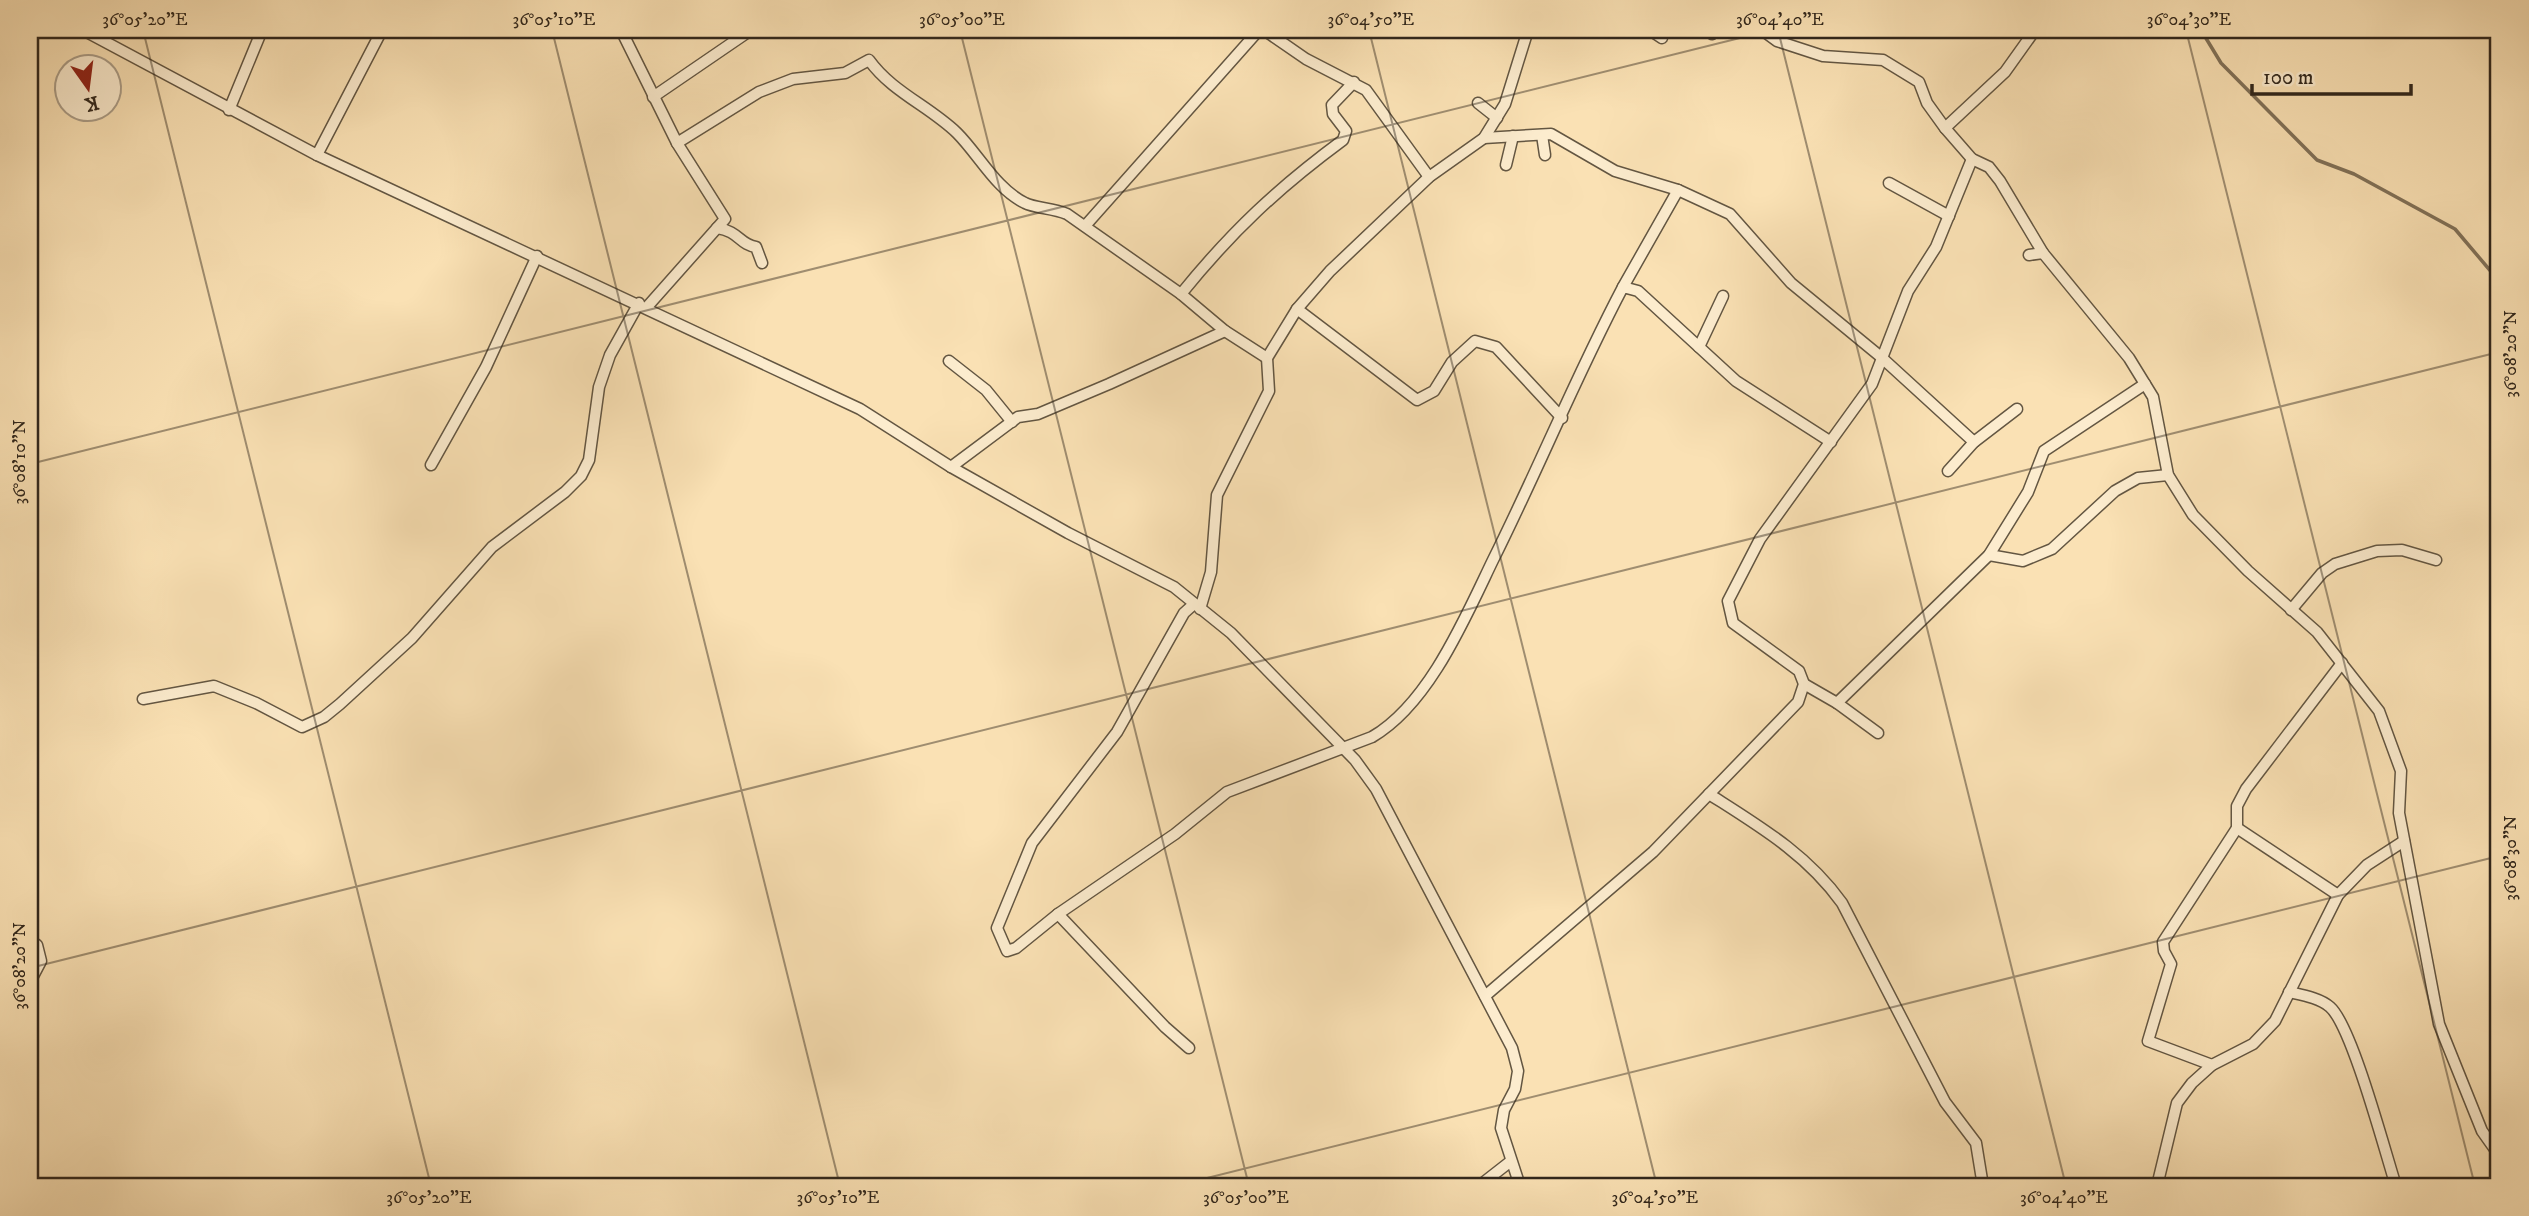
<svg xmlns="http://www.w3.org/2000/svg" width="2529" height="1216" viewBox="0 0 2529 1216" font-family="'IM FELL DW Pica',serif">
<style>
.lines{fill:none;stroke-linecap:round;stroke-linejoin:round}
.stream{stroke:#817158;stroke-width:3.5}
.minor-casing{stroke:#635642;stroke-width:13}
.minor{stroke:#fcecce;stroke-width:10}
.ticks{fill:none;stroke:#31271c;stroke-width:2;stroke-opacity:0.45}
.neatline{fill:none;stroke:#31271c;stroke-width:2.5}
.ticks-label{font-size:18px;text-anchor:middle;fill:#31271c}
</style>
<rect width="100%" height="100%" fill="#fae1b4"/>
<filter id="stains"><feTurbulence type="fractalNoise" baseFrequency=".00286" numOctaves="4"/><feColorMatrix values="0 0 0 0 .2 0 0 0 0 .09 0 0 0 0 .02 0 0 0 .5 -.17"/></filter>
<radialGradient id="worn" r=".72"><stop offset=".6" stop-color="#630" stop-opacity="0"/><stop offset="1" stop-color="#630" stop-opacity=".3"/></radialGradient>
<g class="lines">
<polyline class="stream" points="2201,30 2221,63 2317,160 2354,174 2455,229 2499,281"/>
<defs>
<g id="minor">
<polyline points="83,30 317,155 860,409 951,467 1068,533 1174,587 1231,633 1355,760 1376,789 1512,1048 1518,1071 1515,1089 1504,1110 1501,1128 1520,1186"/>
<polyline points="621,30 677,143 725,219 647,307"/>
<polyline points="1264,30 1306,59 1366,90 1429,177"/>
<polyline points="1650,30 1662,38"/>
<polyline points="1762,30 1777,41 1823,56 1883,60 1919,82 1927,103 1945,128 1972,159 1989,167 2000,181 2043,253 2129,358 2153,397 2168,475 2193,515 2248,571 2317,632 2379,711 2401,771 2399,813 2439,1024 2482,1131 2499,1155"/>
<polyline points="1712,34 1715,30"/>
<polyline points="653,97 751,30"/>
<polyline points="1478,103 1497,118"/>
<polyline points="229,110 262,30"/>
<polyline points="1945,128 2005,72 2035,30"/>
<polyline points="1542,135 1545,155"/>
<polyline points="1484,138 1551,134 1615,171 1678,190 1730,214 1791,283 1881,357 1974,442"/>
<path d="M 677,143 L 759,92 L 793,79 L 845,73 L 869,60 C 892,92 929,106 957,133 C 979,155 996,189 1025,203 C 1034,208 1053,208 1067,214 L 1181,294 L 1225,331 L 1267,358"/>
<polyline points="317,155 382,30"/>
<polyline points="1506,165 1513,136"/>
<polyline points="1889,183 1949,216"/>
<polyline points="1085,226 1259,30"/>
<path d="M 717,228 C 739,231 740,245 756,247 L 762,263"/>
<polyline points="2029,255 2043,253"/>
<polyline points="1623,287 1678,190"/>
<path d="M 1181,294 C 1232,231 1278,188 1343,140 L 1346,131 L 1333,114 L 1332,105 L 1354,82"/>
<polyline points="1297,309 1417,400 1434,391 1452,362 1475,341 1496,347 1562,418"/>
<polyline points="1699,347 1723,296"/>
<polyline points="949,361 986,390 1012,422"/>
<polyline points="431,465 486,367 537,256"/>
<polyline points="951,467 1018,417 1038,414 1109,384 1225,331"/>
<polyline points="1948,471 1974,442 2017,409"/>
<polyline points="1989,555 2023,561 2052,549 2115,491 2138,478 2168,475"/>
<polyline points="1200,609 1211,572 1217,495 1269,391 1267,358 1297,309 1330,271 1429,177 1484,138 1505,104 1528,30"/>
<polyline points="2291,610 2322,573 2335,564 2377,551 2402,550 2436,560"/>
<polyline points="1804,684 1837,703 1989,555 2028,492 2044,451 2145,384"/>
<polyline points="143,699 214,686 256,703 302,727 324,717 340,704 412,638 492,547 565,492 581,476 589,460 599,387 610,355 639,303"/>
<polyline points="1837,703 1878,733"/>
<path d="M 1709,794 C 1759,826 1807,854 1842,903 L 1945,1102 L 1976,1143 L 1983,1186"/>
<polyline points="2237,828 2338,895"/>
<polyline points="1058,914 1016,948 1007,951 997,928 1032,843 1117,732 1184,613 1194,604"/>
<polyline points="30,940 37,945 41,961 30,982"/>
<path d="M 2289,992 C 2302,995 2320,998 2330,1007 C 2352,1026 2385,1152 2396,1186"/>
<polyline points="1485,996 1653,852 1798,702 1804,684 1799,671 1733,623 1728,601 1760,539 1872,384 1908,291 1936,247 1972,159"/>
<path d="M 1189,1048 L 1165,1027 L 1058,914 L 1175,834 L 1227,792 L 1372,737 C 1429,704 1465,618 1493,560 C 1538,470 1576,376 1623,287 L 1638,291 L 1736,381 L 1831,442"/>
<polyline points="2212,1065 2148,1041 2171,964 2164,951 2163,942 2237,828 2237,806 2246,789 2342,663"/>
<polyline points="1479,1186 1511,1161"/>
<polyline points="2157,1186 2177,1103 2192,1083 2212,1065 2253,1044 2275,1021 2338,895 2367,865 2404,841"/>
</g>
</defs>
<use href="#minor" class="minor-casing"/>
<use href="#minor" class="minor"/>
</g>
<path class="ticks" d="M 143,30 L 431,1186M 552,30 L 840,1186M 960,30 L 1249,1186M 1369,30 L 1657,1186M 1778,30 L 2066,1186M 2186,30 L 2475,1186M 30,464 L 1772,30M 30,968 L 2499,352M 1175,1186 L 2499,856"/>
<rect width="2529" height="1216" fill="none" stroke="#fae1b4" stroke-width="77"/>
<g transform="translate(88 88) rotate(166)"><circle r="33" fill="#fcecce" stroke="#ab9d87" stroke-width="2"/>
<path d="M0-5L12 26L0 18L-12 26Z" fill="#8f2418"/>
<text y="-10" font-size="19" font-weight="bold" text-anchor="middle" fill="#31271c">K</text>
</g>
<path d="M2252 84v10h159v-10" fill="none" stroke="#31271c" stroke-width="3.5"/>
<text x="2263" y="84" font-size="21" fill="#31271c" stroke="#fcecce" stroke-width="5" paint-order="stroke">100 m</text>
<rect x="38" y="38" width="2452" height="1140" class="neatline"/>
<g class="ticks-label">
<text x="145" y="25">36°05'20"E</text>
<text x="554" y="25">36°05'10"E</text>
<text x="962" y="25">36°05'00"E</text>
<text x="1371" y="25">36°04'50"E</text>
<text x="1780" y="25">36°04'40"E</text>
<text x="2189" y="25">36°04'30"E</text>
<text transform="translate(2510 354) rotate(-90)" y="6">36°08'20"N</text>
<text transform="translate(19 462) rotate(-90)" y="6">36°08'10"N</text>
<text transform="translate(2510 858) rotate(-90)" y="6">36°08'30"N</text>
<text transform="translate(19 966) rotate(-90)" y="6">36°08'20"N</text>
<text x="429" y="1203">36°05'20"E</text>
<text x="838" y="1203">36°05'10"E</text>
<text x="1246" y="1203">36°05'00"E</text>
<text x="1655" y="1203">36°04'50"E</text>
<text x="2064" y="1203">36°04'40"E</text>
</g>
<rect width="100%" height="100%" filter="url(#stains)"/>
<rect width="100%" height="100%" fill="url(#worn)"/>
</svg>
